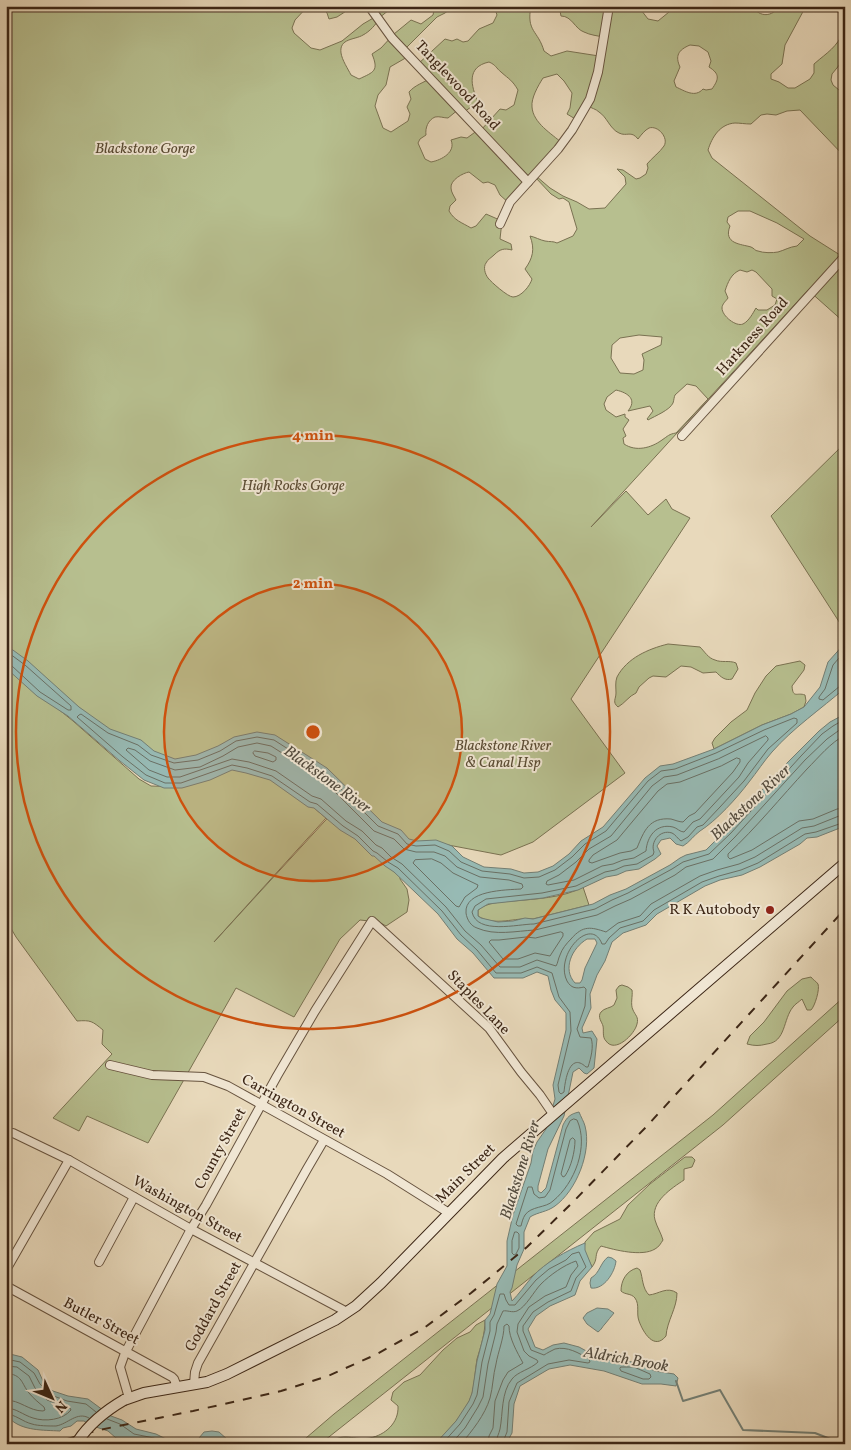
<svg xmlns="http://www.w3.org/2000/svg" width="851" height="1450" viewBox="0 0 851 1450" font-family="Vollkorn,serif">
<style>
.green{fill:#b7bf8f;stroke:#7a7252;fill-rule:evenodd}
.water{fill:#97bab4;stroke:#737f75;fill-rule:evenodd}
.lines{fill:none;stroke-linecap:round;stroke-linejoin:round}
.shore{stroke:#6a7065;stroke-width:1}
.stream{stroke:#737f75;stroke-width:2}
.street-casing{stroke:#67533f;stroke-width:10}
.secondary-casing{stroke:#3c2616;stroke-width:12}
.street{stroke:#f0e6d3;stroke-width:8}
.secondary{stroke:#f0e6d3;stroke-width:10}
.rail{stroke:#3c2616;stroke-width:2;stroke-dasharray:9 9;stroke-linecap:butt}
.secondary-bridge-casing{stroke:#3c2616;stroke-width:12;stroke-linecap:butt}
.secondary-bridge{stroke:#f0e6d3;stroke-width:10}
.ring{fill:none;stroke:#ce510e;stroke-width:2.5}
.poi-dot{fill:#8f2418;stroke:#f0e6d3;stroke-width:2}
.labels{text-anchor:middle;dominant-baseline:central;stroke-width:4;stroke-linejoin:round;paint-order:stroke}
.street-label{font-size:15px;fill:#3c2616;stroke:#f0e6d3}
.park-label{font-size:15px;font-style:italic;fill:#5b4c34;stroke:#f0e6d3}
.poi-label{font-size:15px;fill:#3c2616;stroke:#f0e6d3;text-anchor:end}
.water-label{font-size:16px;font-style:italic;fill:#534b3e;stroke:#f0e6d3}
.centre{fill:#ce510e;stroke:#f0e6d3;stroke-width:2.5}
.ring-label{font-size:15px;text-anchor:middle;font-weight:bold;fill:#ce510e;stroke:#f0e6d3;stroke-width:4;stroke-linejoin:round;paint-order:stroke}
</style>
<rect width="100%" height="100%" fill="#e8d9bb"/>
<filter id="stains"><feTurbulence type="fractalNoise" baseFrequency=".004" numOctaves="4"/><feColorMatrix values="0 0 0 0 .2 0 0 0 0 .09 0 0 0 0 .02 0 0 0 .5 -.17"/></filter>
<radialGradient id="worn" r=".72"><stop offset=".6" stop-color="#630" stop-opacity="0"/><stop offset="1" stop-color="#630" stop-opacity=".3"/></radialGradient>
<g class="green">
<path d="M 6,6 L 308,6 L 295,20 L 292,28 L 294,33 L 311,48 L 320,50 L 342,41 L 363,24 L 375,17 L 369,6 L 394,6 L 379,18 C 377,24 369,32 363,35 C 355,40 339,38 341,53 C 342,60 348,69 351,75 L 359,79 C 374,72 379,71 372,54 L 381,48 L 394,34 L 411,20 L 421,24 L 433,15 L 435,6 L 454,6 L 445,13 L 437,17 L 405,49 L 409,56 L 390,67 L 386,85 L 378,95 L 375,106 L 383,128 L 391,132 L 408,121 L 410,114 L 407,107 L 411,99 L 409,92 C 415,85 423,83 431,78 L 418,64 L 445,39 L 452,41 L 457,39 L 463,42 L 468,41 L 479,29 L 493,23 L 497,15 L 494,6 L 531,6 C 526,32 538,30 544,51 L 551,56 L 567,51 L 599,56 L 604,37 C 598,36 590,35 584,32 C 575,29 572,16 561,16 L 559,6 L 638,6 L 648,19 L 658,21 L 669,12 L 669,6 L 752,6 C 760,18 772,17 780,6 L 806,6 L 785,45 L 782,64 L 771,74 L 771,79 L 779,82 L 788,88 L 795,88 L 810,79 L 814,73 L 814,64 C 829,51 835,49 845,30 L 845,58 L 832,74 L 831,80 L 833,85 L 845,95 L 845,157 L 800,110 L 787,111 L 776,115 L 767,114 L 761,115 L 751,124 C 745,124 740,123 735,123 C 720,124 712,137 708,150 L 712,158 L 810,236 L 840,255 L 845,250 L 845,323 L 808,290 L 591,527 L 626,491 L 648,515 L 666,499 L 672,509 L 690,518 L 571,699 L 625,773 L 533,842 L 501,855 L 427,841 L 398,844 L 217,752 L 152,769 L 6,646 ZM 690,45 L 699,46 L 708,52 L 711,61 L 709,67 C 720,74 719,79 712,89 L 706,90 L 703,89 C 695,98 685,91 676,87 L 674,81 L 680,67 C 675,56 678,50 690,45 ZM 489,62 C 496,65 496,68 501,72 C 510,80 512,80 518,90 L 514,105 L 506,110 L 500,109 L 481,130 L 478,130 L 467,138 L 461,137 L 451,140 C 456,152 442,160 431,162 L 425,159 L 418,143 L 420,139 L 426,135 C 425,128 428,120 435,117 C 439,116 444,118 448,118 L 459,109 L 464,112 L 478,102 C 471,86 466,67 489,62 ZM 557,74 L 564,81 L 572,93 L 570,108 L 567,114 L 577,120 L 588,106 C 591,108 596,109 599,112 C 607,117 610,129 619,133 C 627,137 631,130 638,139 C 641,135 645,130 649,128 C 658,125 669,138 664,146 C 660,152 652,158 647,164 L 648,168 L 646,174 L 640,178 L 636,179 L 623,170 L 617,169 L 625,177 L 626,184 L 605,208 L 589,209 L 577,202 L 563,196 L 550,188 L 536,176 L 562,143 C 552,134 533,123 532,107 C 531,98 538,86 543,78 ZM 469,172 L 483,183 L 488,182 L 495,185 L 500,195 L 510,204 L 535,177 L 551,194 L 559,199 L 563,198 L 569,202 L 577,229 L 573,236 L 557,243 C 553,241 550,242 545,241 C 540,240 535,237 530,236 C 535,249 533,258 525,269 L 532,279 C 530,286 521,297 513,297 C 508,297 491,282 488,278 C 485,274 483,267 486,263 C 487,260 492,257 494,255 C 500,249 504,248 512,250 L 511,244 L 500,239 L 502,221 L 486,214 L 476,226 L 471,228 C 461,222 455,221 449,211 L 450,206 L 456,200 C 454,196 451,192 451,188 C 450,180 463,173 469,172 ZM 738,211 L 750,211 L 777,223 L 804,239 L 797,246 C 789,247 785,250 778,252 C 773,253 763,253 758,251 C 755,251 754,248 751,247 C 741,244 723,244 730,226 L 727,222 L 728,217 ZM 740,270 L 747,272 L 752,270 L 756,272 L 772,289 L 772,296 L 777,299 L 775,305 L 767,310 L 758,310 L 756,308 C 753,313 749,321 743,324 C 736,327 722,316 722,308 C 722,304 726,301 728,298 L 725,291 C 728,282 731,274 740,270 ZM 639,335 L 662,337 L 661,345 L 642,354 L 644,360 L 643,370 L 634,374 L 620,373 L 611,358 L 612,345 L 620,338 ZM 687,384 L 696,386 L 708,399 L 676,433 C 669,434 668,436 662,440 C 651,448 636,452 624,444 L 623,438 L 626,436 L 623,429 L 629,420 L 625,417 L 625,414 L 616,417 L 606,410 L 604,404 L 607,397 L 616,390 C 629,393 637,400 628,411 L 650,406 L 653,411 L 647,419 L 648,420 C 655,416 670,410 673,403 C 674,400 674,397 675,395 Z"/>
<polygon points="320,6 354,6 337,17 329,19 327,13"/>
<polygon points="845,443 845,631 771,516"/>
<path d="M 668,644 L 700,647 C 705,652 708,658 715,660 C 722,663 729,660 736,663 L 738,669 L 732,679 C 725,681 721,677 716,672 L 703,673 L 691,667 L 681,666 L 666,677 L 653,676 L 649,678 L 639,687 L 636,693 C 629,696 625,703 618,707 C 612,702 616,699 616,693 C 616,688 615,682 617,677 C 627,658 648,649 668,644 Z"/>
<path d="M 800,661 L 805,665 L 804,670 L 792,686 C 793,699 797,692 805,695 L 806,701 L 804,707 L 791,714 L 762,725 L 714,749 L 712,743 L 715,738 L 731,722 L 747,710 L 755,693 L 766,676 L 776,666 Z"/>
<path d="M 6,664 L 21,679 L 73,721 L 139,779 L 151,786 L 182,787 L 241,762 L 301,797 L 326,818 L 214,942 L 335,810 L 399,861 L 400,879 L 407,889 L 409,900 L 407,912 L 386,926 L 379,922 L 360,920 L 340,939 L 294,1017 L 236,988 L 148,1143 L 87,1116 L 79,1131 L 53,1118 L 112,1054 L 102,1044 L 103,1030 C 92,1021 91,1020 77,1021 L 16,937 L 9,925 L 6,923 Z"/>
<path d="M 583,887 L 589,905 L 533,919 C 515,917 495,927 478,916 L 478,910 C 488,902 501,902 513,901 C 534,899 564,898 583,887 Z"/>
<path d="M 811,977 C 813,980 816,981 818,984 C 820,989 815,1006 811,1010 L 807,1010 L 802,999 C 799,1002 795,1004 793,1007 C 783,1019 786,1042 767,1044 C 759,1046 755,1046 747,1044 L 750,1036 L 764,1022 L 787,991 L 802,979 Z"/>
<path d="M 622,985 L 628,987 L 632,990 C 633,996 630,1004 633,1010 C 635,1015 639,1017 637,1024 C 635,1034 615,1054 606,1041 C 602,1037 604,1031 603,1026 C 602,1022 597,1017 601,1012 C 604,1008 611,1008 614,1005 L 617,998 L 616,990 L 619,986 Z"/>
<polygon points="845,996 845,1015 723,1125 320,1444 299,1444 334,1414 713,1115"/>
<path d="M 685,1157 L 692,1157 L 695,1160 L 692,1167 L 684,1169 L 684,1180 C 672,1188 650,1202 655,1220 C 657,1227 661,1233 663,1240 C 661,1243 659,1247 655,1249 C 642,1257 615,1250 601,1246 C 593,1255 599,1258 592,1267 L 584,1250 L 585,1242 L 594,1232 L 620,1219 L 628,1205 L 650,1184 Z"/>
<path d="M 637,1268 L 640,1270 C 643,1278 642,1288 649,1295 C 659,1294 667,1286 677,1293 C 677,1308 667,1321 666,1336 C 654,1351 643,1332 639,1321 C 636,1313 640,1305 635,1298 C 631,1293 625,1295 621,1291 C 621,1281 626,1271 637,1268 Z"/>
<path d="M 485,1320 C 485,1334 481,1346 477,1359 C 475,1370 475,1382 472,1394 C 467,1411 448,1431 435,1444 L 328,1444 C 342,1431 355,1441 370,1438 C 385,1435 399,1423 398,1406 L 391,1400 L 393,1392 L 404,1382 L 420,1375 L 443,1350 L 457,1338 L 470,1332 L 476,1325 Z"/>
</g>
<g class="water">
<path d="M 845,643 L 845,688 C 821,709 793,728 772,752 C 764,761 757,772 749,782 C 737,798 716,821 700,831 C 694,835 690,842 683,846 L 676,844 L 670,838 L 661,840 L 657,846 L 661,854 L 655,859 L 639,869 L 626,871 L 617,875 L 606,877 L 578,890 L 543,898 L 488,904 L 478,910 L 478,916 L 481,918 L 498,922 L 513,921 L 525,918 L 533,919 L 593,904 L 610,895 L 626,889 L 670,865 L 680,858 L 686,855 L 706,850 L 727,829 L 780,770 L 819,731 L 830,722 L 845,714 L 845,826 L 817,837 L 807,838 L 800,844 L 760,867 L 742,875 L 720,880 L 705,886 L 657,914 L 646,925 L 623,933 L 612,942 L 605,961 L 597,975 L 590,994 L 591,1008 L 582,1028 L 583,1033 L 592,1031 L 597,1039 L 594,1068 L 587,1074 L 584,1073 L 579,1068 L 573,1072 L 564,1116 L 548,1149 L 538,1186 L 538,1191 L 541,1193 L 546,1188 L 563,1125 C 567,1117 570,1114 579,1112 C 581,1117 584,1122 585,1126 C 592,1152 576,1191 555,1206 C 547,1212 538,1212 530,1217 L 524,1232 L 524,1249 L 517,1265 L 512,1288 L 510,1292 L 512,1301 C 519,1294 525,1285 532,1277 C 546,1262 566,1251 585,1243 L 585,1250 L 592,1267 L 580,1281 L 575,1295 L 550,1306 L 536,1316 L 528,1329 L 535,1347 L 543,1350 L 553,1345 L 564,1343 L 579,1347 L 603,1360 L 635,1362 L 655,1371 L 674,1374 L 678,1378 L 676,1386 L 661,1384 L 642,1384 L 604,1371 L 570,1365 L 549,1369 L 520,1386 L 514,1404 L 512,1433 L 506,1444 L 435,1444 L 456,1421 L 469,1401 L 472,1393 L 477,1361 L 485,1330 L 485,1320 L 490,1314 L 497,1284 L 507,1266 L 507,1241 L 513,1215 L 531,1163 L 533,1151 L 537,1142 L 546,1129 L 555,1099 L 553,1085 L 566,1030 L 566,1013 L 555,1000 L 551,990 L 548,976 L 537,972 L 523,978 L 494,978 L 473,953 L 457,939 L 438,914 L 394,872 L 385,866 L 374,856 L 372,856 L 355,839 L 340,830 L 314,808 L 308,807 L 270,780 L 246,773 L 232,770 L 210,780 L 182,788 L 164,788 L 144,780 L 120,761 L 68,716 L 37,696 L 6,668 L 6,645 L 28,661 L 79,707 L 110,729 L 141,740 L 154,751 L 175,759 L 196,755 L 218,746 L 234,737 L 257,732 L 275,735 L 327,768 L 382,822 L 401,830 L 409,839 L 417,841 L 436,840 L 452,846 L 463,857 L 484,867 L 511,869 L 524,873 L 538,872 L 553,866 L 569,854 L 581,841 L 603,827 L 645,778 L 660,766 L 673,764 L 714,749 L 762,725 L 791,714 L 804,707 L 820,687 L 828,662 ZM 587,939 L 595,939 L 597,943 L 585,968 L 582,980 L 580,983 L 575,983 C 562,969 572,948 587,939 Z"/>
<path d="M 608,1257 L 612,1258 L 616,1261 C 615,1272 604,1290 591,1288 L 590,1283 L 591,1278 C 600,1273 600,1263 608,1257 Z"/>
<path d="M 597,1308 L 608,1309 L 614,1313 C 611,1317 608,1320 605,1324 C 602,1327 602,1329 598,1332 L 587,1324 L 583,1318 L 587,1313 Z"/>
<path d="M 10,1354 L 22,1357 L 38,1370 L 43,1381 L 53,1391 L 68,1396 L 88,1399 L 111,1416 L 122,1420 L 136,1429 L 156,1434 L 170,1441 L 180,1441 L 184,1444 L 129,1444 L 116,1438 L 108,1431 L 90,1425 L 84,1421 L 77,1421 L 71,1426 L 63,1428 L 60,1431 C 43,1430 23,1431 10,1419 L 6,1419 L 6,1355 Z"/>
<polygon points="212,1431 219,1432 228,1440 240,1444 194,1444 204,1432"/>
</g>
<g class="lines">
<g class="shore">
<polyline points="6,651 25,665 71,706 71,710 68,710 40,692 12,666 6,664"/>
<polyline points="845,651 833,665 825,689 819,697 819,699 823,700 840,686 845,685"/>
<path d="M 845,719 L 833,726 L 822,734 L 801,756 L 731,833 L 709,854 L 683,862 L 672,869 L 628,893 L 612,900 L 595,909 L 534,924 C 518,924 477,935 472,912 L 475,906 L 486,899 L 542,893 L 576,886 L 605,872 L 615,870 L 624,866 L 637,864 L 653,855 L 654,852 C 650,842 660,829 672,833 C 675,834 678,839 681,841 L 688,837 L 697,827 L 703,825 L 720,807 L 744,781 L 768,749 L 797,723 L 797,719 L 794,718 L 764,730 L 716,753 L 675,769 L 661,771 L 648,781 L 606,831 L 585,844 L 572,857 L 555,870 L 539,877 L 524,878 L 510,874 L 482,871 L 461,862 L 449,851 L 435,845 L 416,846 L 407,844 L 398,834 L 378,826 L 324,772 L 274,740 L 257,737 L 236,741 L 220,751 L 198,760 L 174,763 L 151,755 L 138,745 L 108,733 L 81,714 L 79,715 L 77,717 L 123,757 L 146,775 L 165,783 L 181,783 L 232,765 L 247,768 L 272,776 L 310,802 L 317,804 L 343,826 L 358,836 L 373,851 L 377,853 L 388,862 L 398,868 L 442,911 L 461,935 L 477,950 L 496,973 L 521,973 L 537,967 L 552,973 L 559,997 L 570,1012 L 571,1031 L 558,1085 L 559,1092 L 561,1094 L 564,1092 C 565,1082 569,1051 586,1067 L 588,1067 C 591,1058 594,1046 591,1038 L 580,1037 L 577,1029 L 585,1006 L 586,989 L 584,987 C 576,989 571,988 567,981 C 554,955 591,915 602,944 L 605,944 L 609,938 L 620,928 L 643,921 L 654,910 L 702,882 L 719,876 L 741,870 L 758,863 L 805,834 L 816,832 L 845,822"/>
<path d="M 845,726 L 827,739 L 805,760 L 735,837 L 713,859 L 686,867 L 675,875 L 631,899 L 615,906 L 597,915 L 535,930 C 516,931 495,936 477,928 C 471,926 467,920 466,913 C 464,890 506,890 521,889 L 523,887 L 522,884 L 509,880 L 480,877 L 457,867 L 445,856 L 434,852 L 416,852 L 404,849 L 394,839 L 374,831 L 320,777 L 271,746 L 257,743 L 238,747 L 223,756 L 200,767 L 175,770 L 150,761 L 135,750 L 128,748 L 126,750 L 149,770 L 167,777 L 180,777 L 232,759 L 249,762 L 276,771 L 312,796 L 321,799 L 346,821 L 362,831 L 376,845 L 382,848 L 391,857 L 402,864 L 446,907 L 465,931 L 481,945 L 500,967 L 520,967 L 537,960 L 556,966 C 558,963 558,959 560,955 C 562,949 566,944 571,939 C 583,925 591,927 606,932 L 618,923 L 640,916 L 651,904 L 700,876 L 717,870 L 739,864 L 755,857 L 802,828 L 814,826 L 839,816 L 845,815"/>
<path d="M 845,735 C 830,743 819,757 807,769 C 781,797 756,828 728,854 L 728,857 L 730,859 L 752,850 L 799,821 L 813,819 L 837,809 L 845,808"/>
<path d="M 766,736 L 768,738 L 768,740 L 748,763 L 739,777 L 700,819 L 693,822 L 684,832 C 680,832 677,828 673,827 C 656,823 647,837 646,851 L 634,858 L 623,860 L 613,864 L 602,866 L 574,880 L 548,885 L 546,884 L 547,881 L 559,875 L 576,862 L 589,849 L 611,836 L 652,786 L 664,777 L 677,775 L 718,759 Z"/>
<polygon points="255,751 268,753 276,757 276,760 273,762 255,756 253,753"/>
<path d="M 737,758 L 740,759 L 740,762 L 733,772 L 695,813 L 689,816 L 683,822 C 679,822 675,820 671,819 C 649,817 644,831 637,848 L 631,851 L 620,853 L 592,863 L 589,862 L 589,860 L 593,855 L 617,840 L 658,791 L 667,784 L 680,782 L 721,766 Z"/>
<polygon points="432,859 441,863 453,873 478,885 477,888 465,897 459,907 456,906 413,863 415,860"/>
<polygon points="561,932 563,933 563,936 550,956 535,953 518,959 503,959 489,942 491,940 499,940 526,937 535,938"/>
<path d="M 574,1119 L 577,1120 C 589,1146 575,1183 553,1201 C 546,1208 531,1206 525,1215 C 523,1218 522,1222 521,1226 L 518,1226 L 516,1224 L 528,1187 L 532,1187 L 534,1194 L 539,1198 L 545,1197 L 550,1190 L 566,1129 L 570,1121 Z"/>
<path d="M 573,1138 L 575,1140 C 575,1152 571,1167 565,1176 L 563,1177 L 561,1174 L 570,1140 Z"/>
<polygon points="515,1232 517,1232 519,1234 519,1248 516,1254 514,1255 512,1253 512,1241"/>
<polyline points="6,1359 20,1362 34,1373 40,1384 51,1395 67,1401 86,1404 96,1412"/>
<path d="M 6,1366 L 17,1367 L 29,1376 L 35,1388 L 47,1400 L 70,1408 L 71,1410 C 63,1420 45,1422 33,1418 C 23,1415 16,1408 6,1408"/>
<polygon points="621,1367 634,1367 650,1374 651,1377 649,1379 643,1379 621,1371 620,1369"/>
<path d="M 6,1373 C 23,1375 21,1383 29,1393 C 33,1398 39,1403 44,1407 L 45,1410 L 43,1411 C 29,1411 20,1400 6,1400"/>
<path d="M 6,1414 C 15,1414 23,1422 32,1424 C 38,1426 49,1426 56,1426 C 68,1424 77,1411 89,1418"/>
<polyline points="107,1419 120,1424 134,1434 154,1438 165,1444"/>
<path d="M 442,1444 L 460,1424 L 473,1404 L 477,1395 L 482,1362 L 490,1331 L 490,1322 L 494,1315 L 500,1294 L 504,1294 L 506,1300 L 509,1305 L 515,1305 L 536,1280 L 549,1269 L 566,1260 L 572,1254 L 579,1252 L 586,1267 L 576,1278 L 571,1291 L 548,1302 L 533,1312 L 523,1326 L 523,1331 L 531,1350 L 544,1355 C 547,1353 551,1351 555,1349 C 567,1346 579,1353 589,1359 L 590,1362 L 588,1363 L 569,1360 L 548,1364 L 517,1383 L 509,1402 L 507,1432 L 502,1444"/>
<path d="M 451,1444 L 465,1428 L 478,1407 L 483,1397 L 488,1364 L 496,1332 L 497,1324 L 503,1311 C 507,1310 512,1313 517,1311 C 526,1307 534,1291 541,1284 C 550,1275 564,1265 576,1261 L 578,1266 L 571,1275 L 566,1287 L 545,1296 L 529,1307 L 518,1324 L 517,1332 L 524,1351 L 529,1356 L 537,1360 L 538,1362 C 531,1369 517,1372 512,1379 C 501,1392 503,1414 500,1429 C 499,1434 496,1438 496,1444"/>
<path d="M 461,1444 C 472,1431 485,1415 490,1398 C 493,1387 493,1375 496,1364 C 498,1352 504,1338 504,1326 L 507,1324 L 509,1326 C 509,1338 517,1352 523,1363 L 508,1372 L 503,1380 L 495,1401 L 493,1428 L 489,1436 L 488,1444"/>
</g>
<polyline class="stream" points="676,1381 683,1401 720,1390 743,1430 815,1433 838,1442 839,1444"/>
<defs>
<g id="street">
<polyline points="369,6 392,38 528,182"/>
<polyline points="838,6 845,12"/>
<polyline points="500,224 510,202 558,149 572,130 590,99 598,72 609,6"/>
<polyline points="682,436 845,256"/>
<polyline points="110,1065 152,1075 204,1077 228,1086 387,1174 449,1213"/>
<polyline points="6,1134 13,1133 69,1160 191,1229 347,1312"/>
<polyline points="99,1262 134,1197"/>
<polyline points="6,1270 69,1160"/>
<polyline points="6,1286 172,1377 174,1379 177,1387"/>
<polyline points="194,1384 195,1372 198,1363 307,1169 324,1140"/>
<polyline points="129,1398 120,1367 125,1353 191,1229 206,1205 277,1076 315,1011 372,921 489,1028 521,1072 540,1095 553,1114"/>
</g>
<polyline id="secondary" points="124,1400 144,1393 207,1382 227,1374 335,1320 356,1306 381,1283 503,1158 845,863"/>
</defs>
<use href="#street" class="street-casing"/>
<use href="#secondary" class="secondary-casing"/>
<use href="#street" class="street"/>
<use href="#secondary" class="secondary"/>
<polyline class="rail" points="50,1444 99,1430 193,1411 281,1391 328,1376 375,1355 424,1328 471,1293 527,1247 573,1202 647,1126 845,909"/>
<defs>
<path id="secondary-bridge" d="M 78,1441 C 90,1423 105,1411 124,1400"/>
</defs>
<use href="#secondary-bridge" class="secondary-bridge-casing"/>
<use href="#secondary-bridge" class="secondary-bridge"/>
</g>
<circle cx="313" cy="732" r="149" fill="#ce510e" fill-opacity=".12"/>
<g class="ring">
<circle cx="313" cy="732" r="149"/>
<circle cx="313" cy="732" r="297"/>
</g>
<circle class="poi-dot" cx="770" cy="910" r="5"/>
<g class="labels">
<g class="street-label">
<text transform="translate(457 86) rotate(47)">Tanglewood Road</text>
<text transform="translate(753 337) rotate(-48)">Harkness Road</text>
<text transform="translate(478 1003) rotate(46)">Staples Lane</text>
<text transform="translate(293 1107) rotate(29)">Carrington Street</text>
<text transform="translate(221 1149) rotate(-61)">County Street</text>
<text transform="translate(466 1174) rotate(-45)">Main Street</text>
<text transform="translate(187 1210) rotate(29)">Washington Street</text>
<text transform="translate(214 1307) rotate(-61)">Goddard Street</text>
<text transform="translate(101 1322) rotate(28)">Butler Street</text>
</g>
<g class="park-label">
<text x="145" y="149">Blackstone Gorge</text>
<text x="293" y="486">High Rocks Gorge</text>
<text x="503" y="746">Blackstone River<tspan x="503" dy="17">&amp; Canal Hsp</tspan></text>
</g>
<g class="poi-label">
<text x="760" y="910">R K Autobody</text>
</g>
<g class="water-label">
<text transform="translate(327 780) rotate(36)">Blackstone River</text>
<text transform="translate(751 803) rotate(-43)">Blackstone River</text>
<text transform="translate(521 1170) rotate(-73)">Blackstone River</text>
<text transform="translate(626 1360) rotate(10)">Aldrich Brook</text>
</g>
</g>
<circle cx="313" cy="732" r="8" class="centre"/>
<g class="ring-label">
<text x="313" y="440">4 min</text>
<text x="313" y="588">2 min</text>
</g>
<rect width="851" height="1450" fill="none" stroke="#e8d9bb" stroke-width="25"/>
<rect x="8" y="8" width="836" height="1435" fill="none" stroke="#3c2616" stroke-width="2.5"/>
<rect x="12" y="12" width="826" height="1425" fill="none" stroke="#3c2616"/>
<g transform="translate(52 1398) rotate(134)" stroke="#f0e6d3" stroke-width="4" paint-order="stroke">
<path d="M0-4L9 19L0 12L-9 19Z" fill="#3c2616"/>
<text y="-8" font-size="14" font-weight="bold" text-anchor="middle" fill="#3c2616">N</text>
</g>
<rect width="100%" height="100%" filter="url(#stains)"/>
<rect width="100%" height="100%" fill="url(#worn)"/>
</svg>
